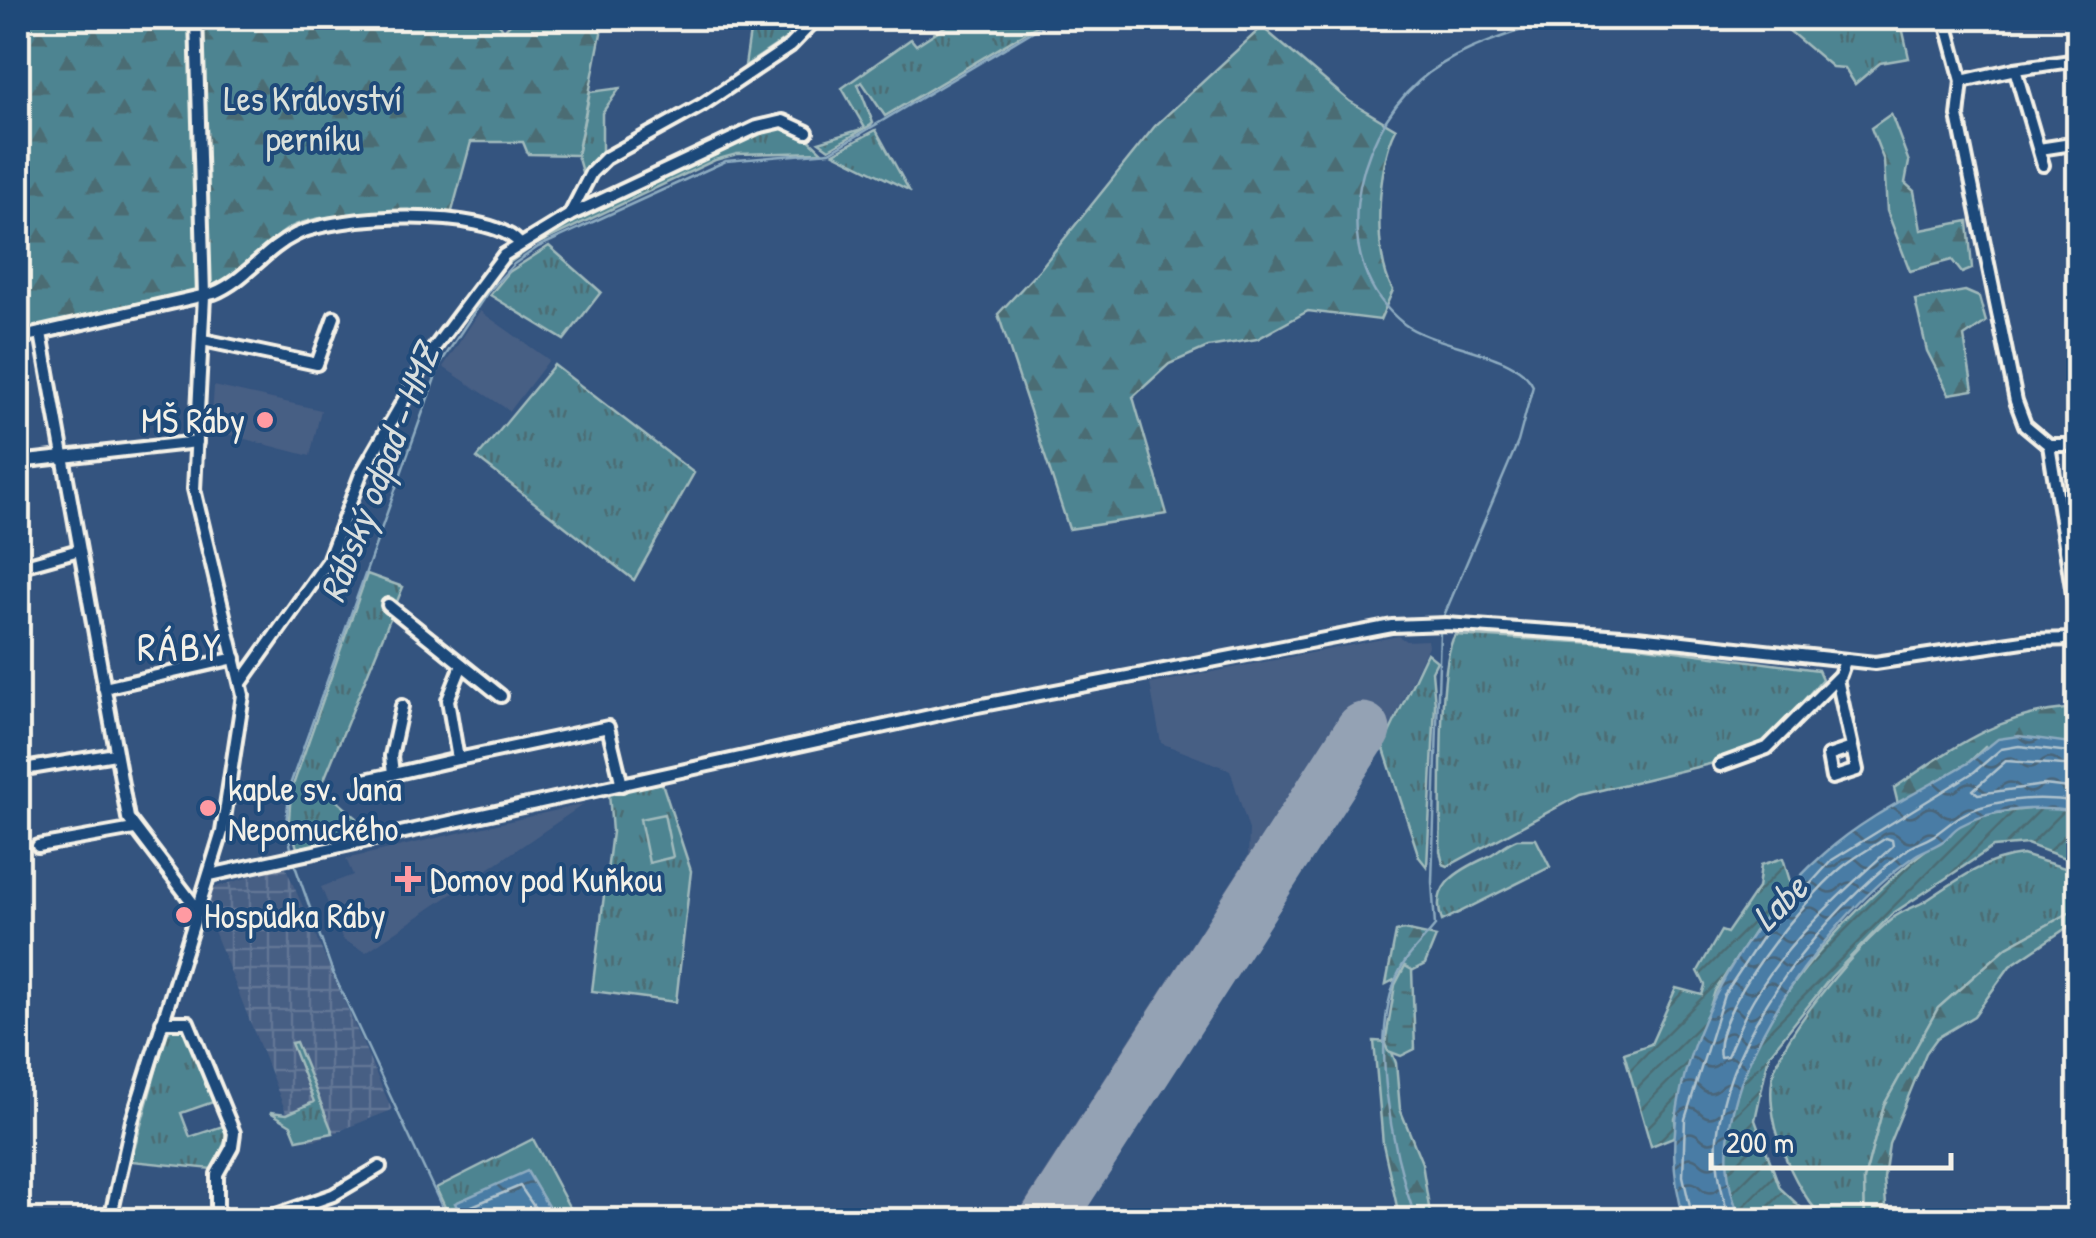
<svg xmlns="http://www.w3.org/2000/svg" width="2096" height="1238" viewBox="0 0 2096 1238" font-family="'Patrick Hand',sans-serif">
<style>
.built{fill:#475e84}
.industrial{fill:url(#industrial-grid)}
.grass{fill:url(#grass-tufts);stroke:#a1babc;stroke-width:2.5}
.forest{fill:url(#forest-firs);stroke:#a1babc;stroke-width:2.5}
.wetland{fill:url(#wetland-marsh);stroke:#a1babc;stroke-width:2.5}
.garden{fill:url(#garden-furrows);stroke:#a1babc;stroke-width:2.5}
.pitch{fill:#4e8491;stroke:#a1babc;stroke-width:2.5}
.water{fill:url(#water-waves);stroke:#8dabc0;stroke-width:2.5}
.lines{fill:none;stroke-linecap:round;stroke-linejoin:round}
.shore{stroke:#afc2cd;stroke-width:2.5}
.stream{stroke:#8dabc0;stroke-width:2.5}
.runway{stroke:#94a2b4;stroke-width:55}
.minor-casing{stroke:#f4f1e8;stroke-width:18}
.minor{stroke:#1f4a7a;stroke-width:10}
.poi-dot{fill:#ff9aa2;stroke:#1f4a7a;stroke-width:4}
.labels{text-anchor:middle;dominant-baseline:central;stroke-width:8;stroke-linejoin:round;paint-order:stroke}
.park-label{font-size:35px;fill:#dbe1db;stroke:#1f4a7a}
.poi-label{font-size:35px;fill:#f4f1e8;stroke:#1f4a7a;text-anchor:start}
.water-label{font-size:38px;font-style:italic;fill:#dadfde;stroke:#1f4a7a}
.quarter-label{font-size:40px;letter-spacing:2.5px;fill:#f4f1e8;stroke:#1f4a7a}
</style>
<defs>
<pattern id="industrial-grid" width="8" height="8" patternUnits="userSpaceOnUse" patternTransform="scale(2.5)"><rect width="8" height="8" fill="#475e84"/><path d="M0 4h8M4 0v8" fill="none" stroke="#627695"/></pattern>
<pattern id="grass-tufts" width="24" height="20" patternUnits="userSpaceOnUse" patternTransform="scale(2.5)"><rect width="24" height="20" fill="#4e8491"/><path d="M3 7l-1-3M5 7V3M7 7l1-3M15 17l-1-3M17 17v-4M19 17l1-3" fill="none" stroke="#4c6c73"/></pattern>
<pattern id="forest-firs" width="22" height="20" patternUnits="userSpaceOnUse" patternTransform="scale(2.5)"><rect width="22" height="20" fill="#4e8491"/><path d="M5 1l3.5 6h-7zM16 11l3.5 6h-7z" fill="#4c6c73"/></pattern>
<pattern id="wetland-marsh" width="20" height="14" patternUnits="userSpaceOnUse" patternTransform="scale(2.5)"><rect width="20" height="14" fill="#4e8491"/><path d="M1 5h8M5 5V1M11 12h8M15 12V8" fill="none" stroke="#4c6c73"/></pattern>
<pattern id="garden-furrows" width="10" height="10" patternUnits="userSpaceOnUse" patternTransform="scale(2.5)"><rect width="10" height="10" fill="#4e8491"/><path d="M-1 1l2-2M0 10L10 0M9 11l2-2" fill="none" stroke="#4c6c73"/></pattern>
<pattern id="water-waves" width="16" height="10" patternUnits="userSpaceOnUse" patternTransform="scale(2.5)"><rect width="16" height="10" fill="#487ca5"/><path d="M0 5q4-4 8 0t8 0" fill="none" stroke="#48657a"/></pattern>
</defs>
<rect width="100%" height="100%" fill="#34547f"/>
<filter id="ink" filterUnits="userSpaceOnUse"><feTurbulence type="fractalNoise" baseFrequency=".01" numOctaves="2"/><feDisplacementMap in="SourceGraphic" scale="20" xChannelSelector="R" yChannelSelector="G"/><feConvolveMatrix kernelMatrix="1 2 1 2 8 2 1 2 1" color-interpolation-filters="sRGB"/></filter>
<g filter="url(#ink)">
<g class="built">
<polygon points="480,311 549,360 510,411 443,367"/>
<polygon points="214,386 321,410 310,456 211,430"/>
<polygon points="1398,636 1406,641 1427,640 1428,646 1385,738 1080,1220 1013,1220 1248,856 1249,830 1230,770 1161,743 1150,684"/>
<polygon points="584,804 366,952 343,940 321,887 353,875 346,859"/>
</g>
<polygon class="industrial" points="285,866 392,1110 316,1140 297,1140 205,908 210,889"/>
<g class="grass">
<polygon points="752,18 808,18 794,33 745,66"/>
<polygon points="958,18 1050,18 885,116 862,82 858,84 873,123 871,125 829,149 819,142 865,128 842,88 911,39 916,45"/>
<polygon points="1774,18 1900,18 1909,58 1880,63 1855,84 1845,68 1832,67"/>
<polygon points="620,88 602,113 602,156 582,172 577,155 590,92"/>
<polygon points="776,124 799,130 822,152 737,154 715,160 535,245 506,265 434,361 386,436 445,335 495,270 529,242 757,129"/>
<polygon points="876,130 909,190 834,153"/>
<polygon points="549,246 601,292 564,340 490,295 509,272"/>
<polygon points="554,365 694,473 634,580 477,458"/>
<polygon points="367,574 403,587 321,787 374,833 297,848 289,819 291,791"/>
<path d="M 1455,635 L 1631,645 L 1818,670 L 1822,679 L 1772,738 L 1743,756 L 1580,795 L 1448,866 L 1443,864 L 1440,851 C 1442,808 1437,664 1455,635 Z"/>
<polygon points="1427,653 1437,661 1432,671 1435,704 1427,867 1419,857 1383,746"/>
<polygon points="662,783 691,871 676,1002 592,991 612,832 609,793"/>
<path d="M 1517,839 L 1536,839 L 1550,867 L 1442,921 C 1430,888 1454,873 1481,860 C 1494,855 1504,844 1517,839 Z"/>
<path d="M 2022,855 L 2078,872 L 2078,908 L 2007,947 L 1938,1008 L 1884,1105 L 1864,1180 L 1865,1220 L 1826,1220 C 1793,1192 1760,1111 1775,1068 C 1791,1024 1856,948 1893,918 C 1903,910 1916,907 1927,900 C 1957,880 1985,859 2022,855 Z"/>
<polygon points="184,1026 216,1101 181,1113 190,1137 226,1125 225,1142 212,1169 131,1161 167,1031"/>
<polygon points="296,1042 333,1133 297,1140 291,1125 270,1112 287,1114 314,1102 291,1043"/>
<polygon points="533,1139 576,1220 556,1220 527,1172 456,1203 463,1220 451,1220 436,1188"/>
</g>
<g class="forest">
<polygon points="18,18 191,18 198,294 18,333"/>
<path d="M 204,18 L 494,18 L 504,30 L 516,18 L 604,18 L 577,155 L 528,154 L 523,142 L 471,142 L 451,215 C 409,216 320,207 286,230 C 260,248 242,277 212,289 L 208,285 Z"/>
<path d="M 1262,27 L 1349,101 L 1396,129 C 1377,164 1372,256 1393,290 L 1380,320 L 1308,311 L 1257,339 L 1208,347 L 1169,364 L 1133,397 L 1167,514 L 1069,529 L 998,314 L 1040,269 L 1155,126 Z"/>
<polygon points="1891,114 1909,162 1905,183 1914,191 1921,230 1968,221 1972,269 1962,273 1952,260 1910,271 1887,211 1884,161 1871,128"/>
<polygon points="1965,291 1979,297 1986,322 1964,337 1973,390 1949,394 1927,351 1915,300"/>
<path d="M 2078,708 L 2078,744 L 1985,747 L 1968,763 L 1898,804 L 1894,788 C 1957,745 2000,712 2078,708 Z"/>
<polygon points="2078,908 2078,920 2010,966 1974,1016 1937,1038 1926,1053 1889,1144 1884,1178 1887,1220 1865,1220 1864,1180 1884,1105 1938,1008 2007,947"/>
<polygon points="1404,930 1436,937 1425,964 1386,984 1396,932"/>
<polygon points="1374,1041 1388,1042 1396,1063 1400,1109 1422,1163 1431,1220 1400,1220 1383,1144"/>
</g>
<polygon class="wetland" points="1405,966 1412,970 1415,1049 1401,1056 1388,1051 1385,1044 1395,985"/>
<g class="garden">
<path d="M 2047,807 L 2078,812 L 2078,863 L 2027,844 L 1993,847 L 1892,914 L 1831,977 L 1769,1055 L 1755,1120 L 1780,1188 L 1814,1220 L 1742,1220 C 1669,1082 1855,896 1957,827 C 1982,811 2018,811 2047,807 Z"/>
<polygon points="1783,858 1792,888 1755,930 1715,991 1675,1119 1676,1136 1651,1146 1624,1053 1651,1044 1676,988 1702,995 1705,985 1698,971 1721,931 1727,933 1758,888 1761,865"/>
</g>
<polygon class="pitch" points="664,814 673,857 649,863 640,819"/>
<g class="water">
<path d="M 2019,736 L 2078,744 L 2078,812 C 2041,806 1994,807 1960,826 C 1953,830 1949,837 1943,841 C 1935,847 1925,849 1916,855 C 1824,918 1681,1104 1742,1220 L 1685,1220 C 1643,1096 1730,935 1825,853 C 1866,816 1921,791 1968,763 L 1998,739 Z"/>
<polygon points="527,1171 556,1220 463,1220 455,1203"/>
</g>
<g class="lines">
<g class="shore">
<polyline points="2078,766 2006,761 1973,790 1978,794 2044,785 2078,789"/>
<path d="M 1886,838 L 1892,840 L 1893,846 C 1843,891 1787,941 1753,1000 C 1743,1017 1736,1037 1727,1056 L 1720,1057 C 1711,1011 1805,899 1840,869 C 1854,857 1871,848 1886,838 Z"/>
<polyline points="472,1220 472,1206 520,1186 543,1220"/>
<polyline points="1693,1220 1683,1176 1685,1119 1724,995 1763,936 1832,860 1974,772 2001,749 2019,746 2078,753"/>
<path d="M 1730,1220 C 1722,1195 1715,1165 1717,1138 C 1728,1029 1824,912 1909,848 C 1918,842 1928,840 1936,834 C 1951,823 1962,812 1981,807 C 2012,798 2047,797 2078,802"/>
</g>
<g class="stream">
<path d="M 1443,618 L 1518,442 L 1533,386 C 1517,351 1434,347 1404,324 C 1326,263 1353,139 1419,81 C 1455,48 1513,34 1557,18"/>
<polyline points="292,853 286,824 290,785 440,364 487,293 514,264 538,247 726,161 830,152 1055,18"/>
<polyline points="293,860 333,973 448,1220"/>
<path d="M 1416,1220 C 1393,1154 1366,1033 1401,968 C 1409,953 1425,939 1435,926 L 1432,882 L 1440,631"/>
</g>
<polyline class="runway" points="1047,1220 1363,730"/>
<defs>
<g id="minor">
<polyline points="1945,18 1962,81 1958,116 2016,401 2025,425 2049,445 2078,625"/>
<polyline points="2015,69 2078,60"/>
<polyline points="1962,81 2015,69 2043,165"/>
<polyline points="2039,149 2078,143"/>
<polyline points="569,216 591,173 606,158 702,105 790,46 817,18"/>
<polyline points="2076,253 2078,253"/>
<polyline points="41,333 128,818 198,910"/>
<path d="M 18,338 L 214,293 C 246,280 264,250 295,235 C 335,214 489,207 519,243"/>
<polyline points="203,340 317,364 334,317"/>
<polyline points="2049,445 2078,445"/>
<polyline points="18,462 197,442"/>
<polyline points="18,567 79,550"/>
<polyline points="388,605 501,696"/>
<polyline points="462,665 448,700 458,759 608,727 622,785"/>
<polyline points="1837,679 1857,770 1832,778 1828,756 1852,748"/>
<polyline points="241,683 328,561 361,474 432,351 504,255 568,216 757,127 783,121 807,132"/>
<polyline points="104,688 235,658"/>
<polyline points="402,706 391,756 393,774 458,759"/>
<polyline points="1720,765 1767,748 1840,675 1845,661"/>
<polyline points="18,770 115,754"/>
<polyline points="365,780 393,774"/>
<polyline points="38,846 134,829"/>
<polyline points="210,875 962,709 1392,626 1446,624 1637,637 1875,663 2030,640 2078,639"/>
<polyline points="162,1022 188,1022 234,1133 232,1147 217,1174 217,1220"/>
<polyline points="110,1220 132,1121 222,832 243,695 194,489 204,296 196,18"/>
<polyline points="262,1220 333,1195 380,1167"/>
</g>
</defs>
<use href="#minor" class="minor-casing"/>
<use href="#minor" class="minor"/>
</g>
</g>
<g class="poi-dot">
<circle cx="265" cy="420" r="10"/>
<circle cx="208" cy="808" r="10"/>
<path d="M403 864h10v10h10v10h-10v10h-10v-10h-10v-10h10z"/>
<circle cx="184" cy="915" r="10"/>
</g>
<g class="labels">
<g class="park-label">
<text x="313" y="98">Les Království<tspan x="313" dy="40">perníku</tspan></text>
</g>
<g class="poi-label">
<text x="245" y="420" text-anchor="end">MŠ Ráby</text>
<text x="228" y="788">kaple sv. Jana<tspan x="228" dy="40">Nepomuckého</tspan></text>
<text x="430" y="879">Domov pod Kuňkou</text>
<text x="204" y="915">Hospůdka Ráby</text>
</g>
<g class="water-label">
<text transform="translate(378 473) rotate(-69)">Rábský odpad - HMZ</text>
<text transform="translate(1779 902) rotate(-45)">Labe</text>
</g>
<g class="quarter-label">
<text x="180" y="646">RÁBY</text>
</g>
</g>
<rect width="2096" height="1238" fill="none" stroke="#1f4a7a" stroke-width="60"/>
<rect x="30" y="30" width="2036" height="1178" fill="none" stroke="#f4f1e8" stroke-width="4" filter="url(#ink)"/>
<path d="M1711 1153v15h240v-15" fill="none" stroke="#f4f1e8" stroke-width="5"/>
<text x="1726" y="1153" font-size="30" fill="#f4f1e8" stroke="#1f4a7a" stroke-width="8" paint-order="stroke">200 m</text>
</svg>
